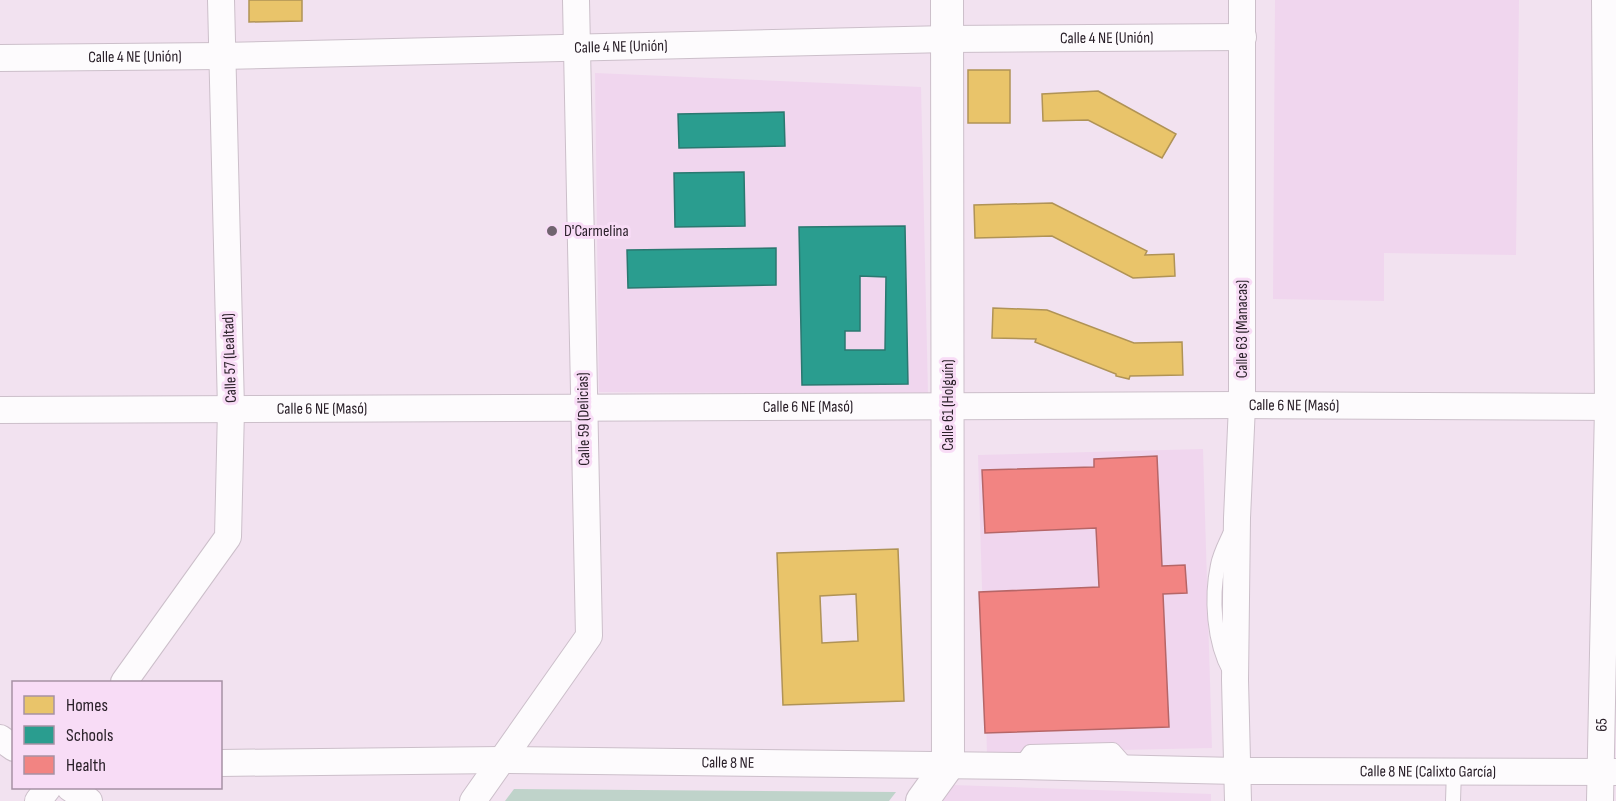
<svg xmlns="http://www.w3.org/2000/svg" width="1616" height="801" viewBox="0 0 1616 801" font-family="'Sofia Sans Condensed',sans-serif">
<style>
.built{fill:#f0d6ee}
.green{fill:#bfd3ca}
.homes{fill:#e9c46a;stroke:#b09356;stroke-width:1.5;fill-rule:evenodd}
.schools{fill:#2a9d8f;stroke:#2a7870;stroke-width:1.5;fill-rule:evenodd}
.health{fill:#f28482;stroke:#b66667;stroke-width:1.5}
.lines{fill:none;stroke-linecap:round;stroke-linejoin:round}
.service-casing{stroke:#ccbfca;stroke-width:16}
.minor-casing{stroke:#ccbfca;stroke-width:28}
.tertiary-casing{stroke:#ccbfca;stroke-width:34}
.service{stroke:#fdfbfd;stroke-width:14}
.minor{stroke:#fdfbfd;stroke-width:26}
.tertiary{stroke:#fdfbfd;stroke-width:32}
.poi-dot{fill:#70646f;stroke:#f8dcf6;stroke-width:2}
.labels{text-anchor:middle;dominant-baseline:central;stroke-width:6;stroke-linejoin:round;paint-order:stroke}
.street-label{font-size:16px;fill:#2a2029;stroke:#f8dcf6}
.poi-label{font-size:16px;fill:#2a2029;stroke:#f8dcf6;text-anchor:start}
</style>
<rect width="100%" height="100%" fill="#f2e2f0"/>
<g class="built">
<polygon points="1275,0 1519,0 1516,255 1384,253 1384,301 1273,299"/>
<polygon points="595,73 921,87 928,394 599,392"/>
<polygon points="1203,449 1212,748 987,753 978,455"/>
<polygon points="953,785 1211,794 1211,801 942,801"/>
</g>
<polygon class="green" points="514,789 896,792 889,801 505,801"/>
<g class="homes">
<polygon points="249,0 302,0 302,21 249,22"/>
<rect x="968" y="70" width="42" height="53"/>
<polygon points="1098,91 1176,134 1162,158 1088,120 1043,121 1042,94"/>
<polygon points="1052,203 1147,251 1145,255 1174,254 1175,276 1133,278 1052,236 975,238 974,205"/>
<polygon points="993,308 1047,310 1134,343 1182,342 1183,375 1130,376 1129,379 1116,376 1116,374 1035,342 1036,339 992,338"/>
<path d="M 898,549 L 904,701 L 783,705 L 777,553 ZM 856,594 L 858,641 L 822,643 L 820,596 Z"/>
</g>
<g class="schools">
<polygon points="784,112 785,146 679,148 678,114"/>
<polygon points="744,172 745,226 675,227 674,173"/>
<path d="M 905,226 L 908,384 L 802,385 L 799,227 ZM 860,276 L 886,277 L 885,350 L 845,350 L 845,331 L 860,331 Z"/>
<polygon points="776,248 776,285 628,288 627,250"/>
</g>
<polygon class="health" points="1157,456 1162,566 1185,565 1187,593 1163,594 1169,727 985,733 979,592 1099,587 1096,528 985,533 982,470 1094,467 1094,459"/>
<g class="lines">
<defs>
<g id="service">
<path d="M 1230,534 C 1226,543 1220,554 1218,565 C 1211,598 1214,642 1230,671"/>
<polyline points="1020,766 1030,752 1113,750 1129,768"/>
<polyline points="1453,801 1454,770"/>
</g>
<g id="minor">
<path id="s1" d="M 0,58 L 221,56 L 948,39 L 1243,37"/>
<path id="s2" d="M 0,410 L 1242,405 L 1616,407"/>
<polyline points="124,682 228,537 231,409 221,0"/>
<polyline points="0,738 14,748"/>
<path id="s3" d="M 220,763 L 501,760 L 1020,766 L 1237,771 L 1616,772"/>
<polyline points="70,788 89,801"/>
<polyline points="38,801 48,788"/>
<polyline points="473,801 589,636 576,0"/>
<polyline points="1238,801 1235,680 1237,518 1242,405 1242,0"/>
<path id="s4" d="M 1600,801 L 1608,407 L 1605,0"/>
</g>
<polyline id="tertiary" points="922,801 948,765 947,0"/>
</defs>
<use href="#service" class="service-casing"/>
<use href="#minor" class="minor-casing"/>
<use href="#tertiary" class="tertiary-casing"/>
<use href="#service" class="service"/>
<use href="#minor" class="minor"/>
<use href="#tertiary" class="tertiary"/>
</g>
<circle class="poi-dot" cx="552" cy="231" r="6"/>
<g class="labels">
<g class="street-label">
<text stroke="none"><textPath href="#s1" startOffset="1107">Calle 4 NE (Unión)</textPath></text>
<text stroke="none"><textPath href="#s1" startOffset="621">Calle 4 NE (Unión)</textPath></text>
<text stroke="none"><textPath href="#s1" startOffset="135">Calle 4 NE (Unión)</textPath></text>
<text transform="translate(1242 329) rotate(-90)">Calle 63 (Manacas)</text>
<text transform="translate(230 358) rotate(-92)">Calle 57 (Lealtad)</text>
<text transform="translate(948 405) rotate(-90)">Calle 61 (Holguín)</text>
<text stroke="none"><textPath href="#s2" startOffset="1294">Calle 6 NE (Masó)</textPath></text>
<text stroke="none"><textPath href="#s2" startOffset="808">Calle 6 NE (Masó)</textPath></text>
<text stroke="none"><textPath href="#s2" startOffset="322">Calle 6 NE (Masó)</textPath></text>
<text transform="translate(584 419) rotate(-91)">Calle 59 (Delicias)</text>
<text stroke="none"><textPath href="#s4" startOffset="76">65</textPath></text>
<text stroke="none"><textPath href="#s3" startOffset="508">Calle 8 NE</textPath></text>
<text stroke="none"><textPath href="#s3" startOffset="1208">Calle 8 NE (Calixto García)</textPath></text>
</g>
<g class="poi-label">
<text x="564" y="231">D'Carmelina</text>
</g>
</g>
<rect x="12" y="681" width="210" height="108" fill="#f8dcf6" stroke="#a691a4" stroke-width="1.5"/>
<rect x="24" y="696" width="30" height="18" fill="#e9c46a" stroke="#a691a4" stroke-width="1.5"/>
<text x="66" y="711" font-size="18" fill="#2a2029">Homes</text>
<rect x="24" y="726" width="30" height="18" fill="#2a9d8f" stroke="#a691a4" stroke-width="1.5"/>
<text x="66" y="741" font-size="18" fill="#2a2029">Schools</text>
<rect x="24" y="756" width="30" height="18" fill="#f28482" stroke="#a691a4" stroke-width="1.5"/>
<text x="66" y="771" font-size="18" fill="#2a2029">Health</text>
</svg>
